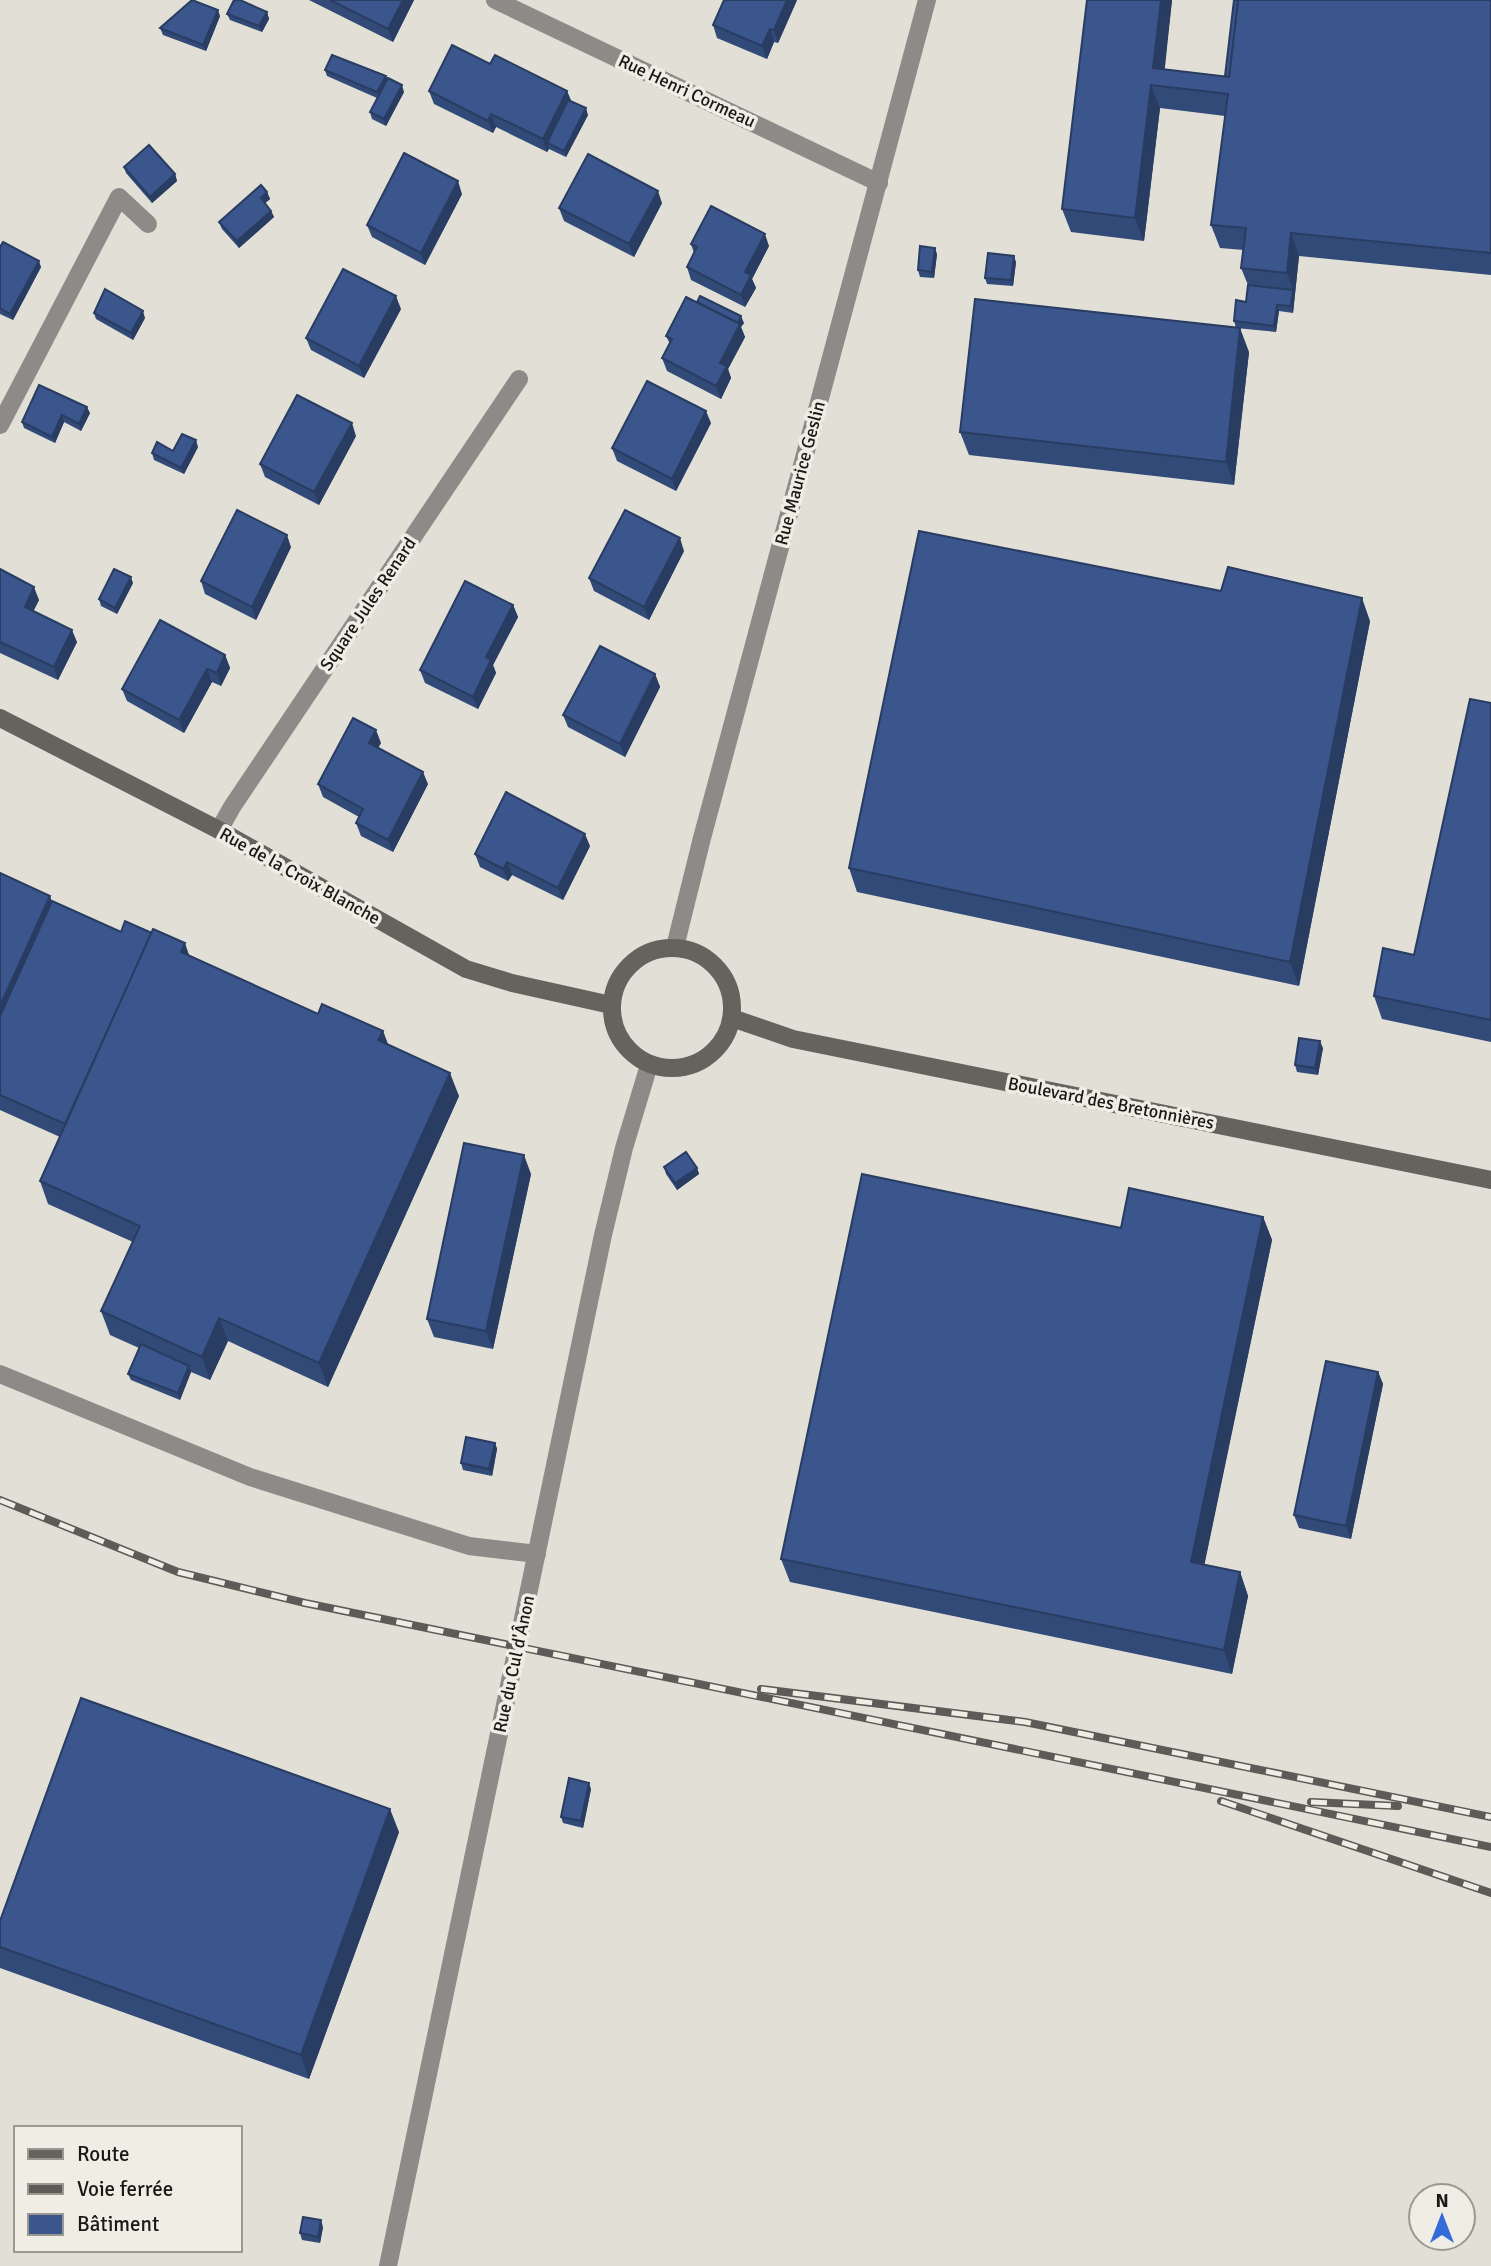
<svg xmlns="http://www.w3.org/2000/svg" width="1491" height="2266" viewBox="0 0 1491 2266" font-family="Signika,sans-serif">
<style>
.lines{fill:none;stroke-linecap:round;stroke-linejoin:round}
.lane{stroke:#8c8b88;stroke-width:18}
.street{stroke:#8c8b88;stroke-width:18}
.secondary{stroke:#65635e;stroke-width:18}
.rail-casing{stroke:#5d5b57;stroke-width:8}
.rail{stroke:#efede4;stroke-width:5;stroke-dasharray:16;stroke-linecap:butt}
.wall{fill:#324a78}
.shaded-wall{fill:#293c62}
.building{fill:#3a568c;stroke:#293c62;stroke-width:2}
.labels{text-anchor:middle;dominant-baseline:central;stroke-width:7;stroke-linejoin:round;paint-order:stroke}
.street-label{font-size:18px;fill:#191815;stroke:#efede4}
</style>
<rect width="100%" height="100%" fill="#e2dfd7"/>
<g class="lines">
<g class="lane">
<polyline points="0,425 119,197 148,224"/>
<polyline points="0,1374 250,1477 469,1546 537,1554"/>
</g>
<g class="street">
<polyline points="495,0 879,183"/>
<polyline points="219,830 232,807 519,379"/>
<polyline points="675,947 702,838 927,0"/>
<polyline points="388,2266 603,1235 624,1148 649,1065"/>
</g>
<g class="secondary">
<polyline points="0,718 219,830 466,969 512,983 611,1005"/>
<circle cx="672" cy="1008" r="60"/>
<polyline points="732,1018 793,1039 1491,1180"/>
</g>
<defs>
<g id="rail">
<polyline points="0,1500 178,1572 305,1603 1491,1847"/>
<polyline points="761,1689 1025,1722 1491,1817"/>
<polyline points="1221,1801 1491,1893"/>
<polyline points="1311,1802 1398,1806"/>
</g>
</defs>
<use href="#rail" class="rail-casing"/>
<use href="#rail" class="rail"/>
</g>
<g class="wall">
<polygon points="309,0 414,0 393,42"/>
<polygon points="797,0 778,43 774,42 767,59 717,38 713,25"/>
<polygon points="1087,0 1172,0 1164,69 1225,76 1491,0 1491,275 1299,256 1293,313 1279,311 1276,332 1236,328 1234,321 1246,302 1248,285 1241,268 1244,250 1220,248 1211,225 1225,116 1160,108 1144,241 1071,232 1062,209"/>
<polygon points="267,12 269,19 262,32 230,20 227,14"/>
<polygon points="220,16 206,51 163,35 160,28"/>
<polygon points="490,64 567,91 571,101 588,115 566,157 549,149 547,152 496,127 493,133 434,104 429,91"/>
<polygon points="325,70 386,76 387,79 404,92 386,126 372,119 370,112 377,98 327,76"/>
<polygon points="124,167 175,174 177,181 152,203 126,173"/>
<polygon points="267,192 270,199 265,203 271,211 274,217 239,248 222,229 219,222"/>
<polygon points="462,194 425,265 372,237 367,225"/>
<polygon points="662,203 634,257 564,221 559,208"/>
<polygon points="691,244 769,246 752,279 756,288 745,307 691,280 687,267 694,253"/>
<polygon points="0,247 41,267 13,320 0,314"/>
<polygon points="937,254 934,278 920,277 918,270"/>
<polygon points="1016,262 1013,286 987,284 985,278"/>
<polygon points="401,309 364,378 311,350 306,338"/>
<polygon points="94,313 145,318 133,340 96,319"/>
<polygon points="744,323 741,327 745,337 728,369 731,378 721,399 667,371 662,358 670,344 666,336"/>
<polygon points="1249,352 1234,485 969,455 960,432"/>
<polygon points="39,385 90,413 81,431 64,422 55,443 24,428 22,422"/>
<polygon points="711,423 676,491 617,461 612,448"/>
<polygon points="356,436 319,505 265,477 260,464"/>
<polygon points="198,447 184,474 154,460 152,453 173,451"/>
<polygon points="291,547 256,620 205,594 201,581"/>
<polygon points="684,551 649,620 594,591 589,578"/>
<polygon points="0,569 39,600 33,611 77,642 58,680 0,653"/>
<polygon points="133,583 117,614 101,606 99,599"/>
<polygon points="513,605 518,617 493,665 496,673 478,709 425,683 420,670"/>
<polygon points="1370,621 1299,986 857,892 849,868"/>
<polygon points="225,655 230,668 221,686 212,682 184,733 127,701 122,689"/>
<polygon points="655,674 660,687 625,757 568,727 563,715"/>
<polygon points="1491,703 1491,1042 1382,1019 1374,996 1414,955"/>
<polygon points="381,743 378,748 428,784 393,852 361,836 356,823 359,817 323,797 318,784"/>
<polygon points="590,846 563,900 512,875 508,881 480,867 475,854"/>
<polygon points="0,873 52,901 121,932 189,956 318,1014 383,1031 388,1044 459,1096 328,1387 228,1341 210,1380 191,1372 180,1400 131,1380 128,1374 139,1348 110,1335 101,1311 133,1242 48,1204 40,1181 60,1137 0,1110"/>
<polygon points="1323,1048 1318,1075 1297,1072 1295,1065"/>
<polygon points="664,1167 697,1168 699,1174 677,1190 666,1174"/>
<polygon points="531,1174 493,1349 434,1337 427,1319"/>
<polygon points="1263,1217 1272,1240 1204,1565 1240,1572 1248,1596 1232,1674 790,1582 781,1559 1121,1228"/>
<polygon points="1378,1372 1383,1384 1351,1539 1299,1528 1294,1515"/>
<polygon points="495,1443 497,1449 492,1476 463,1470 461,1463"/>
<polygon points="591,1789 583,1828 563,1823 561,1817"/>
<polygon points="399,1832 309,2079 0,1968 0,1921"/>
<polygon points="323,2227 320,2243 302,2240 300,2233"/>
</g>
<g class="shaded-wall">
<polygon points="403,0 414,0 393,42 388,29"/>
<polygon points="787,0 797,0 778,43 774,30"/>
<polygon points="1161,0 1172,0 1163,86 1153,68"/>
<polygon points="218,10 220,16 206,51 203,45"/>
<polygon points="267,12 269,19 262,32 259,26"/>
<polygon points="770,29 774,42 767,59 762,46"/>
<polygon points="386,76 389,82 380,99 377,92"/>
<polygon points="402,85 404,92 386,126 384,119"/>
<polygon points="1151,85 1160,108 1144,241 1135,218"/>
<polygon points="567,91 572,103 547,143 549,149 547,152 543,139"/>
<polygon points="586,108 588,115 566,157 564,151"/>
<polygon points="491,114 496,127 493,133 488,121"/>
<polygon points="175,174 177,181 152,203 150,197"/>
<polygon points="458,181 462,194 425,265 421,253"/>
<polygon points="658,191 662,203 634,257 629,244"/>
<polygon points="267,192 270,199 263,205 261,198"/>
<polygon points="271,211 274,217 239,248 237,241"/>
<polygon points="1291,233 1299,256 1293,313 1291,306 1293,290 1287,273"/>
<polygon points="765,234 769,246 752,279 756,288 745,307 741,295 745,272"/>
<polygon points="935,248 937,254 934,278 932,272"/>
<polygon points="1014,256 1016,262 1013,286 1011,280"/>
<polygon points="39,261 41,267 13,320 10,314"/>
<polygon points="396,296 401,309 364,378 359,366"/>
<polygon points="1277,305 1279,311 1276,332 1274,326"/>
<polygon points="143,311 145,318 133,340 131,333"/>
<polygon points="741,316 744,323 741,327 745,337 728,369 731,378 721,399 716,386 720,363"/>
<polygon points="1240,328 1249,352 1234,485 1226,462"/>
<polygon points="87,407 90,413 81,431 79,424"/>
<polygon points="706,411 711,423 676,491 672,479"/>
<polygon points="62,415 64,422 55,443 52,437"/>
<polygon points="352,423 356,436 319,505 314,492"/>
<polygon points="196,440 198,447 184,474 181,468"/>
<polygon points="287,535 291,547 256,620 252,607"/>
<polygon points="680,538 684,551 649,620 644,607"/>
<polygon points="131,577 133,583 117,614 115,608"/>
<polygon points="34,587 39,600 29,620 25,607"/>
<polygon points="1362,598 1370,621 1299,986 1290,962"/>
<polygon points="513,605 518,617 493,665 496,673 478,709 473,697 486,657"/>
<polygon points="72,630 77,642 58,680 54,667"/>
<polygon points="225,655 230,668 221,686 217,673"/>
<polygon points="207,669 212,682 184,733 179,720"/>
<polygon points="655,674 660,687 625,757 620,744"/>
<polygon points="376,730 381,743 373,756 369,743"/>
<polygon points="423,772 428,784 393,852 388,840"/>
<polygon points="585,834 590,846 563,900 558,888"/>
<polygon points="507,862 512,875 508,881 503,869"/>
<polygon points="50,896 58,919 0,1049 0,1006"/>
<polygon points="185,943 193,967 181,952"/>
<polygon points="383,1031 391,1054 378,1040"/>
<polygon points="1320,1041 1323,1048 1318,1075 1315,1068"/>
<polygon points="450,1073 459,1096 328,1387 319,1363"/>
<polygon points="524,1155 531,1174 493,1349 486,1331"/>
<polygon points="697,1168 699,1174 677,1190 675,1183"/>
<polygon points="1263,1217 1272,1240 1200,1586 1191,1562"/>
<polygon points="219,1318 228,1341 210,1380 202,1357"/>
<polygon points="189,1366 191,1372 180,1400 178,1393"/>
<polygon points="1378,1372 1383,1384 1351,1539 1346,1526"/>
<polygon points="495,1443 497,1449 492,1476 489,1469"/>
<polygon points="1240,1572 1248,1596 1232,1674 1224,1650"/>
<polygon points="589,1783 591,1789 583,1828 581,1821"/>
<polygon points="390,1809 399,1832 309,2079 301,2055"/>
<polygon points="321,2220 323,2227 320,2243 318,2237"/>
</g>
<g class="building">
<polygon points="192,0 218,10 203,45 160,28"/>
<polygon points="234,0 240,0 267,12 259,26 227,14"/>
<polygon points="330,0 403,0 388,29"/>
<polygon points="724,0 787,0 774,30 770,29 762,46 713,25"/>
<polygon points="1087,0 1161,0 1153,68 1229,77 1238,0 1491,0 1491,253 1291,233 1287,273 1241,268 1246,228 1211,225 1228,94 1151,85 1135,218 1062,209"/>
<polygon points="1234,0 1238,0 1229,77 1225,76"/>
<polygon points="452,45 490,64 495,55 567,91 543,139 491,114 488,121 429,91"/>
<polygon points="332,55 386,76 377,92 325,70"/>
<polygon points="388,78 402,85 384,119 370,112"/>
<polygon points="568,100 586,108 564,151 547,143"/>
<polygon points="149,145 175,174 150,197 124,167"/>
<polygon points="404,153 458,181 421,253 367,225"/>
<polygon points="588,154 658,191 629,244 559,208"/>
<polygon points="261,185 267,192 261,198 271,211 237,241 219,222"/>
<polygon points="711,206 765,234 745,272 751,275 741,295 687,267 697,247 691,244"/>
<polygon points="3,242 39,261 10,314 0,308 0,247"/>
<polygon points="920,246 935,248 932,272 918,270"/>
<polygon points="988,253 1014,256 1011,280 985,278"/>
<polygon points="343,269 396,296 359,366 306,338"/>
<polygon points="1248,285 1293,290 1291,306 1277,305 1274,326 1234,321 1236,300 1246,302"/>
<polygon points="105,289 143,311 131,333 94,313"/>
<polygon points="700,296 741,316 738,323 697,302"/>
<polygon points="686,297 740,324 720,363 727,366 716,386 662,358 672,339 666,336"/>
<polygon points="975,299 1240,328 1226,462 960,432"/>
<polygon points="647,381 706,411 672,479 612,448"/>
<polygon points="39,385 87,407 79,424 62,415 52,437 22,422"/>
<polygon points="297,395 352,423 314,492 260,464"/>
<polygon points="182,434 196,440 181,468 152,453 157,442 173,451"/>
<polygon points="237,510 287,535 252,607 201,581"/>
<polygon points="625,510 680,538 644,607 589,578"/>
<polygon points="919,531 1221,591 1228,567 1362,598 1290,962 849,868"/>
<polygon points="0,569 34,587 25,607 72,630 54,667 0,642"/>
<polygon points="114,569 131,577 115,608 99,599"/>
<polygon points="465,581 513,605 486,657 491,660 473,697 420,670"/>
<polygon points="160,620 225,655 217,673 207,669 179,720 122,689"/>
<polygon points="600,646 655,674 620,744 563,715"/>
<polygon points="1470,699 1491,703 1491,1020 1374,996 1383,948 1414,955"/>
<polygon points="353,718 376,730 369,743 423,772 388,840 356,823 363,809 318,784"/>
<polygon points="506,792 585,834 558,888 507,862 503,869 475,854"/>
<polygon points="0,873 50,896 0,1006"/>
<polygon points="52,901 121,932 125,921 152,933 65,1124 0,1095 0,1016"/>
<polygon points="153,929 185,943 181,952 318,1014 322,1004 383,1031 378,1040 450,1073 319,1363 219,1318 202,1357 101,1311 140,1226 40,1181"/>
<polygon points="1299,1038 1320,1041 1315,1068 1295,1065"/>
<polygon points="464,1143 524,1155 486,1331 427,1319"/>
<polygon points="686,1152 697,1168 675,1183 664,1167"/>
<polygon points="862,1174 1121,1228 1129,1188 1263,1217 1191,1562 1240,1572 1224,1650 781,1559"/>
<polygon points="141,1344 189,1366 178,1393 128,1374"/>
<polygon points="1326,1361 1378,1372 1346,1526 1294,1515"/>
<polygon points="466,1437 495,1443 489,1469 461,1463"/>
<polygon points="81,1698 390,1809 301,2055 0,1947 0,1921"/>
<polygon points="569,1778 589,1783 581,1821 561,1817"/>
<polygon points="303,2217 321,2220 318,2237 300,2233"/>
</g>
<g class="labels">
<g class="street-label">
<text transform="translate(687 91) rotate(25)">Rue Henri Cormeau</text>
<text transform="translate(800 473) rotate(-75)">Rue Maurice Geslin</text>
<text transform="translate(368 604) rotate(-56)">Square Jules Renard</text>
<text transform="translate(300 876) rotate(29)">Rue de la Croix Blanche</text>
<text transform="translate(1111 1103) rotate(11)">Boulevard des Bretonnières</text>
<text transform="translate(514 1664) rotate(-78)">Rue du Cul d'Ânon</text>
</g>
</g>
<rect x="14" y="2126" width="228" height="126" fill="#efede4" stroke="#999891" stroke-width="2"/>
<rect x="28" y="2149" width="35" height="10" fill="#65635e" stroke="#999891" stroke-width="2"/>
<text x="77" y="2161" font-size="21" fill="#191815">Route</text>
<rect x="28" y="2184" width="35" height="10" fill="#5d5b57" stroke="#999891" stroke-width="2"/>
<text x="77" y="2196" font-size="21" fill="#191815">Voie ferrée</text>
<rect x="28" y="2214" width="35" height="21" fill="#3a568c" stroke="#999891" stroke-width="2"/>
<text x="77" y="2231" font-size="21" fill="#191815">Bâtiment</text>
<g transform="translate(1442 2217)"><circle r="33" fill="#efede4" stroke="#999891" stroke-width="2"/>
<path d="M0-5L12 26L0 18L-12 26Z" fill="#356ad9"/>
<text y="-10" font-size="19" font-weight="bold" text-anchor="middle" fill="#191815">N</text>
</g>
</svg>
